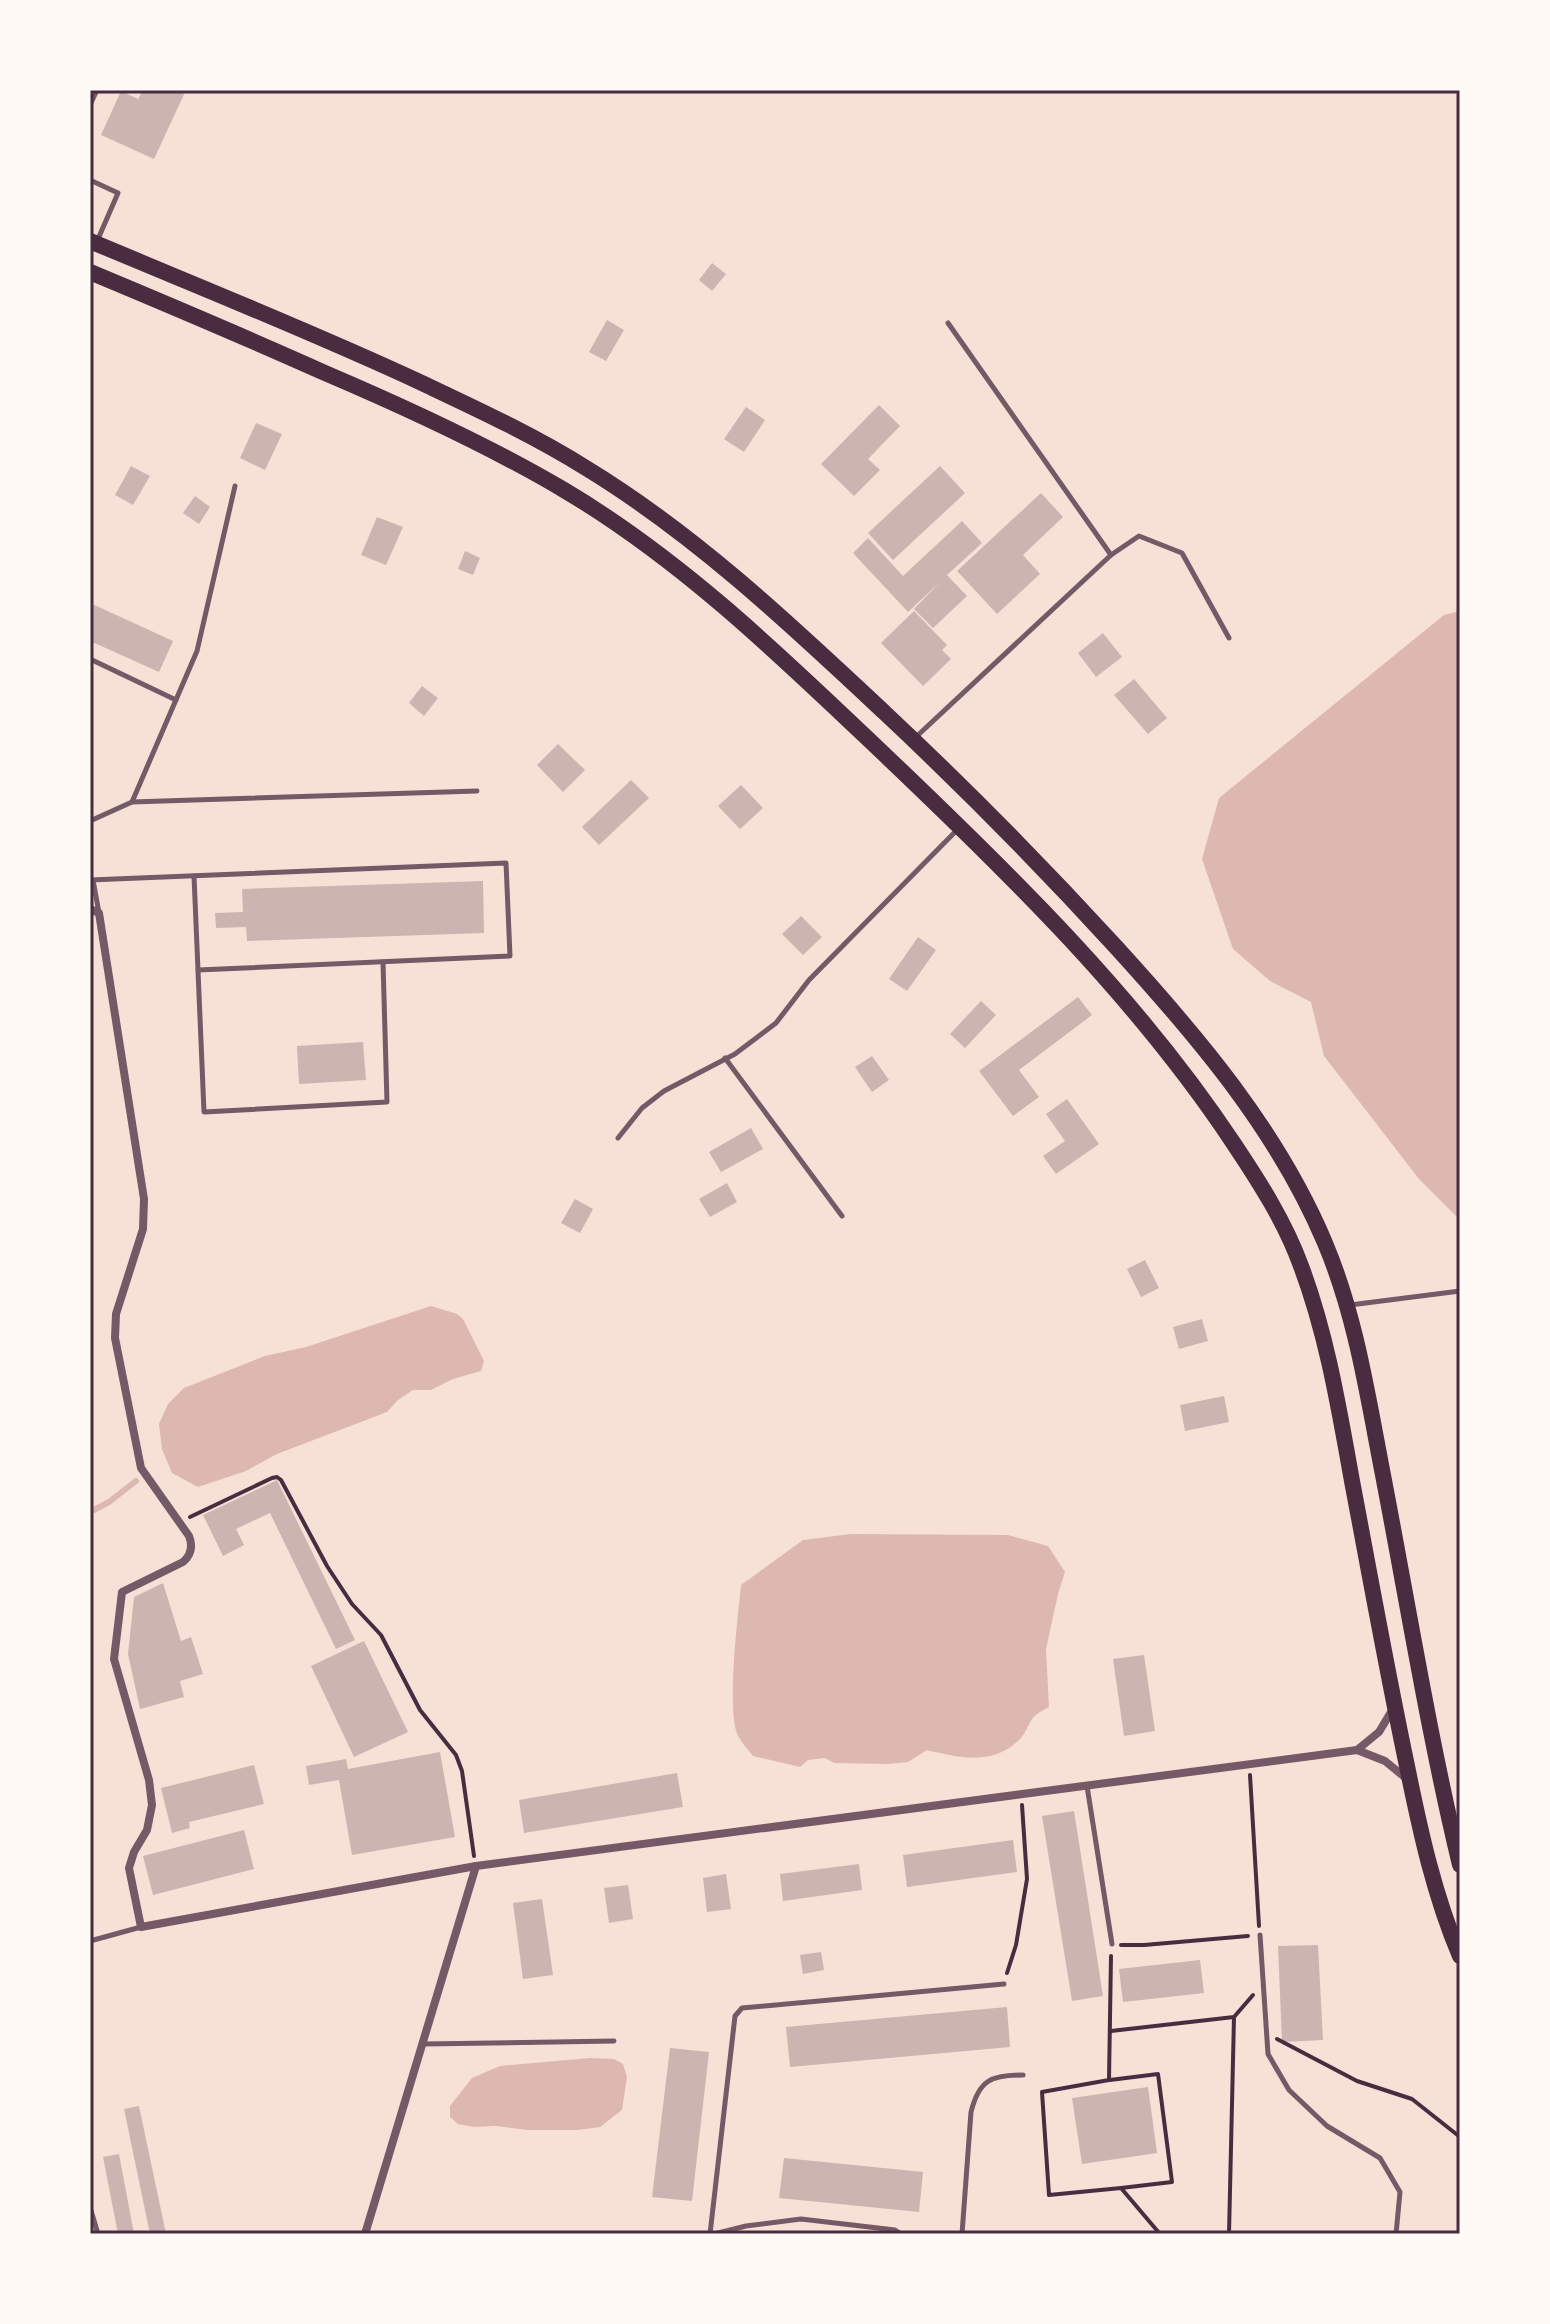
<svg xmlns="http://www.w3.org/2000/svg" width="1550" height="2324" viewBox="0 0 1550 2324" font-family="'Crimson Pro',serif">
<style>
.water{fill:#dcb8b0}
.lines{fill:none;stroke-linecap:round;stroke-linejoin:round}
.stream{stroke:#dcb8b0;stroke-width:6}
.building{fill:#ccb4b1}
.path{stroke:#4a2c40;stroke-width:4}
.service{stroke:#755966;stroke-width:5}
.minor{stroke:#755966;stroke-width:8}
.trunk{stroke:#4a2c40;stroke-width:16}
.neatline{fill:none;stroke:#4a2c40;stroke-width:3}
</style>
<rect width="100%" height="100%" fill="#f7e1d7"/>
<g class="water">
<polygon points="1460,611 1460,1220 1419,1179 1324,1056 1311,1002 1270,981 1233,949 1202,859 1219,798 1444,615"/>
<polygon points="431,1306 457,1314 463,1319 484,1361 481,1371 453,1379 431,1390 413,1390 398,1400 387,1412 277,1454 246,1471 198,1487 172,1473 162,1449 159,1424 168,1404 184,1388 265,1356 306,1347"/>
<path d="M 851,1534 L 1008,1535 L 1048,1546 L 1065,1572 L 1058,1594 L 1046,1649 L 1049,1707 C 1044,1710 1037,1713 1033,1718 C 1028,1724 1026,1733 1020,1739 C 994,1766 959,1758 927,1750 L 908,1762 L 887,1764 L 834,1763 L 825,1758 L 808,1760 L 800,1767 L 753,1756 C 748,1750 742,1743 738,1736 C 726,1711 738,1616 741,1585 L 803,1540 Z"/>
<polygon points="590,2058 614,2059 623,2064 627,2077 622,2110 600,2127 578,2130 527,2130 496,2126 474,2127 458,2124 450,2117 450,2106 472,2078 500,2066"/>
</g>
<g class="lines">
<polyline class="stream" points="90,1512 109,1502 136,1481"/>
</g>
<g class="building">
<polygon points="143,90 186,90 154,159 101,135 121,91 138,99"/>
<polygon points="712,263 726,274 712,291 699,280"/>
<polygon points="607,320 624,330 606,361 589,352"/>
<polygon points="879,405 900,426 868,459 880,470 854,496 821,464"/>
<polygon points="746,407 765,420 744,452 724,439"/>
<polygon points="256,423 282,434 265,470 240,458"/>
<polygon points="131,466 150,476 133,505 115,495"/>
<polygon points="940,466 965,493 893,560 868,533"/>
<polygon points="1041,493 1063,517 1023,555 1040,574 997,614 957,571"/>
<polygon points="195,496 210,507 199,524 183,513"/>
<polygon points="377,517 403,527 386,565 361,555"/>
<polygon points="962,521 982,543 947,575 967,596 933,628 914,609 940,582 908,612 853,553 868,538 903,576"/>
<polygon points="465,551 480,558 473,575 458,569"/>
<polygon points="90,603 173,641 159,672 90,641"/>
<polygon points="914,611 947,645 942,650 951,659 923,686 881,643"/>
<polygon points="1103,633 1122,657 1096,677 1078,653"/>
<polygon points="1134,679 1167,718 1148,734 1114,695"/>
<polygon points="422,686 438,698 424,716 409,703"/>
<polygon points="558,744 585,770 563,792 537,765"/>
<polygon points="631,780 649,798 599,845 582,827"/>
<polygon points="741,785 763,808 740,829 718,806"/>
<polygon points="483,881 484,933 247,941 246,927 216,928 215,913 243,912 242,889"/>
<polygon points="801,916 822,937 803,955 782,934"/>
<polygon points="918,937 936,950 907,991 889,979"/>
<polygon points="1078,997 1092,1015 1019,1070 1039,1097 1013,1116 979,1071"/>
<polygon points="981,1001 996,1015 965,1048 950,1034"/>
<polygon points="363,1042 366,1080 299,1084 297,1046"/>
<polygon points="872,1056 889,1080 872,1092 855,1067"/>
<polygon points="1067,1099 1099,1144 1056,1174 1043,1156 1065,1141 1046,1114"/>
<polygon points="751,1128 763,1149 721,1172 709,1152"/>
<polygon points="727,1183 737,1202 710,1217 699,1199"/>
<polygon points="575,1199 593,1209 580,1233 561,1223"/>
<polygon points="1145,1260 1159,1288 1141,1297 1127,1269"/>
<polygon points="1202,1319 1208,1341 1179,1349 1173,1327"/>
<polygon points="1224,1396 1229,1422 1185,1431 1180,1405"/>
<polygon points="277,1480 355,1640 336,1649 270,1513 236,1529 244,1545 223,1556 203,1515"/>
<polygon points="163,1583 181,1641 191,1637 203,1674 180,1681 184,1697 140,1709 128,1654 134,1597"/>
<polygon points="364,1641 408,1732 354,1757 311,1666"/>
<polygon points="1144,1655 1155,1731 1124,1736 1113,1659"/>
<polygon points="440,1752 455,1837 352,1855 339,1780 309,1785 306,1766 346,1759 348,1769"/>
<polygon points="254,1765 264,1804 189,1822 190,1828 172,1833 161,1788"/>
<polygon points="677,1773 683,1807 524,1833 519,1800"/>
<polygon points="1074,1811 1103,1996 1072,2001 1042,1816"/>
<polygon points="244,1830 254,1869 153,1895 143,1856"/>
<polygon points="1013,1840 1017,1872 907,1887 903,1855"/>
<polygon points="859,1864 862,1890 783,1901 780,1874"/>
<polygon points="726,1874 731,1909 707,1912 703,1878"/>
<polygon points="628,1885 633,1919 609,1923 604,1888"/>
<polygon points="542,1899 553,1975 523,1979 513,1903"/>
<polygon points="1318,1945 1323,2040 1282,2042 1278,1946"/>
<polygon points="821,1952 824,1970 803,1974 800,1955"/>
<polygon points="1200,1960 1204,1993 1123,2002 1119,1969"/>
<polygon points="1007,2007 1010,2047 790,2067 786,2027"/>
<polygon points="670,2048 709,2052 692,2201 652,2197"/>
<polygon points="1148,2087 1157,2153 1082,2164 1072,2098"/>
<polygon points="139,2106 166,2234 150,2234 124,2109"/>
<polygon points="119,2154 134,2234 118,2234 103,2157"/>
<polygon points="784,2158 923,2172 919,2212 779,2198"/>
</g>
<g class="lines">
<g class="path">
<polyline points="190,1517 272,1478 277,1477 281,1480 327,1566 352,1604 381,1635 420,1710 456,1755 462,1771 474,1856"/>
<polyline points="1250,1775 1259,1926"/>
<polyline points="1121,1945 1144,1945 1248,1936"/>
<polyline points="1111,1956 1109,2080 1042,2092 1049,2195 1121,2188 1160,2234"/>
<polyline points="1007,1973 1016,1945 1027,1879 1022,1805"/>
<polyline points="1111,2031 1234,2017 1253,1995"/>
<polyline points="1277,2039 1357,2081 1412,2099 1460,2137"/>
<polyline points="1110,2080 1158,2074 1172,2182 1121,2188"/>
<polyline points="1229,2234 1234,2017"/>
</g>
<g class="service">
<polyline points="90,105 97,90"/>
<polyline points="90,180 118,193 98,239"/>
<polyline points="948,323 1111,555"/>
<polyline points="90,659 176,700"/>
<polyline points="917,736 1111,555 1139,536 1182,553 1229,638"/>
<polyline points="132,802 197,651 235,486"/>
<polyline points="90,821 132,802 477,791"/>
<polyline points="194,876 204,1112 387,1102 383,962"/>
<polyline points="90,880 506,863 510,956 198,970"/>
<polyline points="93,880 99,913"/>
<polyline points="725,1058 842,1216"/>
<polyline points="618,1138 642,1108 664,1091 735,1054 776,1023 809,980 957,830"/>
<polyline points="1350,1305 1460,1291"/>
<polyline points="1087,1786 1112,1944"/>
<polyline points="1260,1935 1268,2054 1289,2090 1327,2126 1380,2158 1400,2192 1396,2234"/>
<polyline points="90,1941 141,1927"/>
<polyline points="423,2044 614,2041"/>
<polyline points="90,2207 98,2234"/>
<polyline points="710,2234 735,2016 742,2008 1004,1984"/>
<polyline points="714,2234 746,2226 801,2219 895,2230 901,2234"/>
<path d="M 962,2234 L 971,2112 C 979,2080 991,2075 1023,2075"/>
</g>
<g class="minor">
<path d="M 90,909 L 99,913 L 144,1199 L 143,1229 L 116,1314 L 115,1338 L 141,1468 L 189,1536 C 193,1546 191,1555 183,1562 L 122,1592 L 114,1659 L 149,1780 L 152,1805 L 147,1830 L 134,1852 L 129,1868 L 141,1927 L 476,1866"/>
<polyline points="1357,1750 1379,1732 1394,1707"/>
<polyline points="365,2234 476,1866 1357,1750 1385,1761 1407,1779"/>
</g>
<g class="trunk">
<path d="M 90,241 C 202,288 315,333 424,384 C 479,410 535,436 586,468 C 696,535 791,625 885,713 C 965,788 1042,866 1116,947 C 1198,1037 1278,1131 1325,1243 C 1356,1316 1368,1398 1383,1475 C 1408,1605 1429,1736 1460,1865"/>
<path d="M 90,272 C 169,305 247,338 325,373 C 407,408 488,445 564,490 C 684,561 786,661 886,756 C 1012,876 1138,999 1234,1144 C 1260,1183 1285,1222 1301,1266 C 1327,1335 1339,1409 1352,1481 C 1370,1576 1387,1671 1407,1766 C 1420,1830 1434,1895 1460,1956"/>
</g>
</g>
<rect width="1550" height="2324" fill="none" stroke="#fffaf5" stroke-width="184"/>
<rect x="92" y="92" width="1366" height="2140" class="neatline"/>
</svg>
